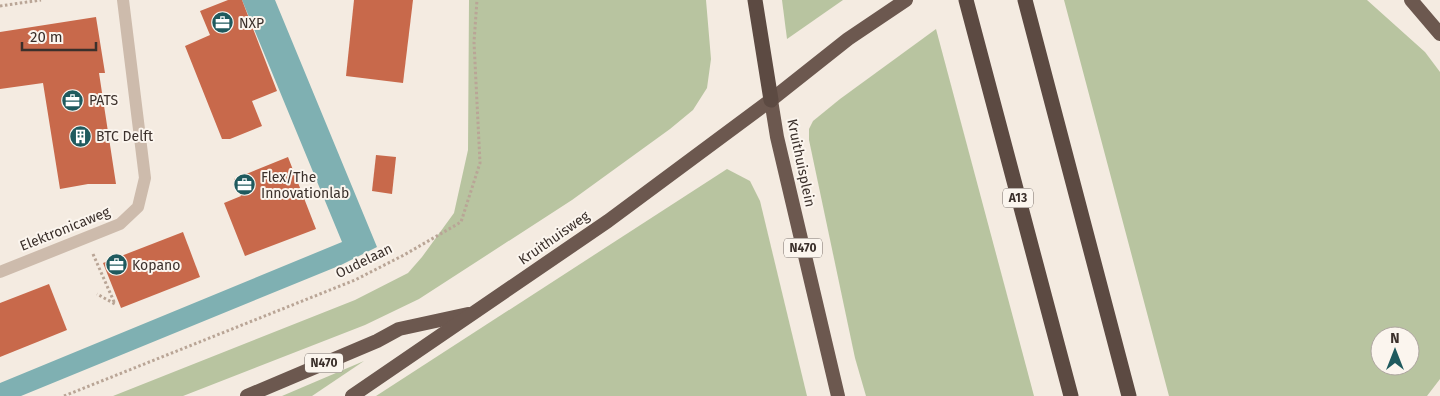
<svg xmlns="http://www.w3.org/2000/svg" width="1440" height="396" viewBox="0 0 1440 396" font-family="'Fira Sans',sans-serif">
<style>
.green{fill:#b8c4a0;fill-rule:evenodd}
.water{fill:#7fb0b2}
.building{fill:#c8694b}
.lines{fill:none;stroke-linecap:round;stroke-linejoin:round}
.path{stroke:#b9a596;stroke-width:3;stroke-dasharray:2.5 2.5;stroke-linecap:butt}
.minor{stroke:#cdbbac;stroke-width:12}
.trunk{stroke:#6c584f;stroke-width:14}
.motorway{stroke:#5c4a42;stroke-width:15}
.labels{text-anchor:middle;dominant-baseline:central;stroke-width:4;stroke-linejoin:round;paint-order:stroke}
.shield{fill:#fbf5ee;stroke:#756b66;stroke-width:1}
.shield-label{font-size:12px;font-weight:bold;fill:#3b302b}
.poi-label{font-size:14px;fill:#3b302b;stroke:#fbf5ee;text-anchor:start}
.street-label{font-size:14px;fill:#3b302b;stroke:#fbf5ee}
</style>
<rect width="100%" height="100%" fill="#f4ebe1"/>
<g class="green">
<polygon points="469,0 706,0 711,59 707,88 693,110 670,129 572,200 419,299 365,325 183,396 113,396 355,300 408,273 422,257 454,213 468,150"/>
<polygon points="782,0 843,0 787,39"/>
<path d="M 1064,0 L 1367,0 L 1425,52 L 1440,72 L 1440,379 L 1427,396 L 1169,396 ZM 1380,336 L 1410,336 L 1410,366 L 1380,366 Z"/>
<polygon points="936,29 1034,396 866,396 855,358 809,140 809,129 813,121 840,99"/>
<polygon points="727,169 750,181 760,201 807,396 376,396"/>
<polygon points="364,361 312,396 282,396"/>
</g>
<polygon class="water" points="242,0 275,0 377,247 341,265 21,396 0,396 0,383 342,242"/>
<g class="building">
<polygon points="228,0 242,0 277,91 252,101 262,126 230,139 222,139 185,46 210,35 200,11"/>
<polygon points="354,0 413,0 403,83 346,76"/>
<polygon points="96,17 105,73 99,73 116,184 88,184 60,189 43,83 0,89 0,32"/>
<polygon points="376,155 396,157 392,194 372,191"/>
<polygon points="288,157 316,229 245,256 224,203 241,196 234,179"/>
<polygon points="183,232 200,277 121,308 103,263"/>
<polygon points="49,284 67,330 0,357 0,303"/>
</g>
<g class="lines">
<g class="path">
<polyline points="0,6 41,0"/>
<polyline points="93,254 115,304 97,294"/>
<polyline points="64,396 355,280 404,255 461,222 480,163 474,42 477,0"/>
</g>
<polyline class="minor" points="0,272 120,224 138,207 145,178 123,0"/>
<g class="trunk">
<polyline points="1411,0 1440,34"/>
<polyline points="771,100 777,137 838,396"/>
<polyline points="247,396 377,341 399,329 468,314"/>
<polyline points="352,396 608,221 771,100 848,39 906,0"/>
</g>
<g class="motorway">
<polyline points="755,0 771,100"/>
<polyline points="966,0 1071,396"/>
<polyline points="1025,0 1129,396"/>
</g>
</g>
<defs>
<symbol id="office-disc" viewBox="-11 -11 22 22"><circle r="9.5" fill="#1f5a5e" stroke="#fbf5ee"/><path d="M-6-3h4V-5.5h4V-3h4V5H-6ZM-1-4.5V-3h2v-1.5ZM-6 0V1H6V0Z" fill="#fff"/></symbol>
<symbol id="building-disc" viewBox="-11 -11 22 22"><circle r="9.5" fill="#1f5a5e" stroke="#fbf5ee"/><path d="M-4-6H4V6H1V3H-1V6H-4ZM-2.5-4.3h1.7v1.8h-1.7ZM.8-4.3h1.7v1.8H.8ZM-2.5-1h1.7V.8h-1.7ZM.8-1h1.7V.8H.8Z" fill="#fff"/></symbol>
</defs>
<g fill-rule="evenodd">
<use href="#office-disc" x="210" y="10" width="25" height="25"/>
<use href="#office-disc" x="60" y="88" width="25" height="25"/>
<use href="#building-disc" x="68" y="124" width="25" height="25"/>
<use href="#office-disc" x="232" y="172" width="25" height="25"/>
<use href="#office-disc" x="104" y="252" width="25" height="25"/>
</g>
<g class="labels">
<g class="shield">
<rect x="1003" y="188.5" width="30" height="19" rx="4"/>
<rect x="784" y="238.5" width="38" height="19" rx="4"/>
<rect x="305" y="353.5" width="38" height="19" rx="4"/>
</g>
<g class="shield-label">
<text x="1018" y="198">A13</text>
<text x="803" y="248">N470</text>
<text x="324" y="363">N470</text>
</g>
<g class="poi-label">
<text x="239" y="23">NXP</text>
<text x="89" y="100">PATS</text>
<text x="96" y="136">BTC Delft</text>
<text x="261" y="177">Flex/The<tspan x="261" dy="16">Innovationlab</tspan></text>
<text x="132" y="265">Kopano</text>
</g>
<g class="street-label">
<text transform="translate(801 163) rotate(78)">Kruithuisplein</text>
<text transform="translate(65 229) rotate(-22)">Elektronicaweg</text>
<text transform="translate(554 238) rotate(-35)">Kruithuisweg</text>
<text transform="translate(364 261) rotate(-26)">Oudelaan</text>
</g>
</g>
<g transform="translate(1395 351)"><circle r="24" fill="#fbf5ee" stroke="#aea6a0"/>
<path d="M0-4L9 19L0 12L-9 19Z" fill="#1f5a5e"/>
<text y="-8" font-size="14" font-weight="bold" text-anchor="middle" fill="#3b302b">N</text>
</g>
<path d="M22 42v8h74v-8" fill="none" stroke="#3b302b" stroke-width="2.5"/>
<text x="30" y="42" font-size="15" fill="#3b302b" stroke="#fbf5ee" stroke-width="4" paint-order="stroke">20 m</text>
</svg>
